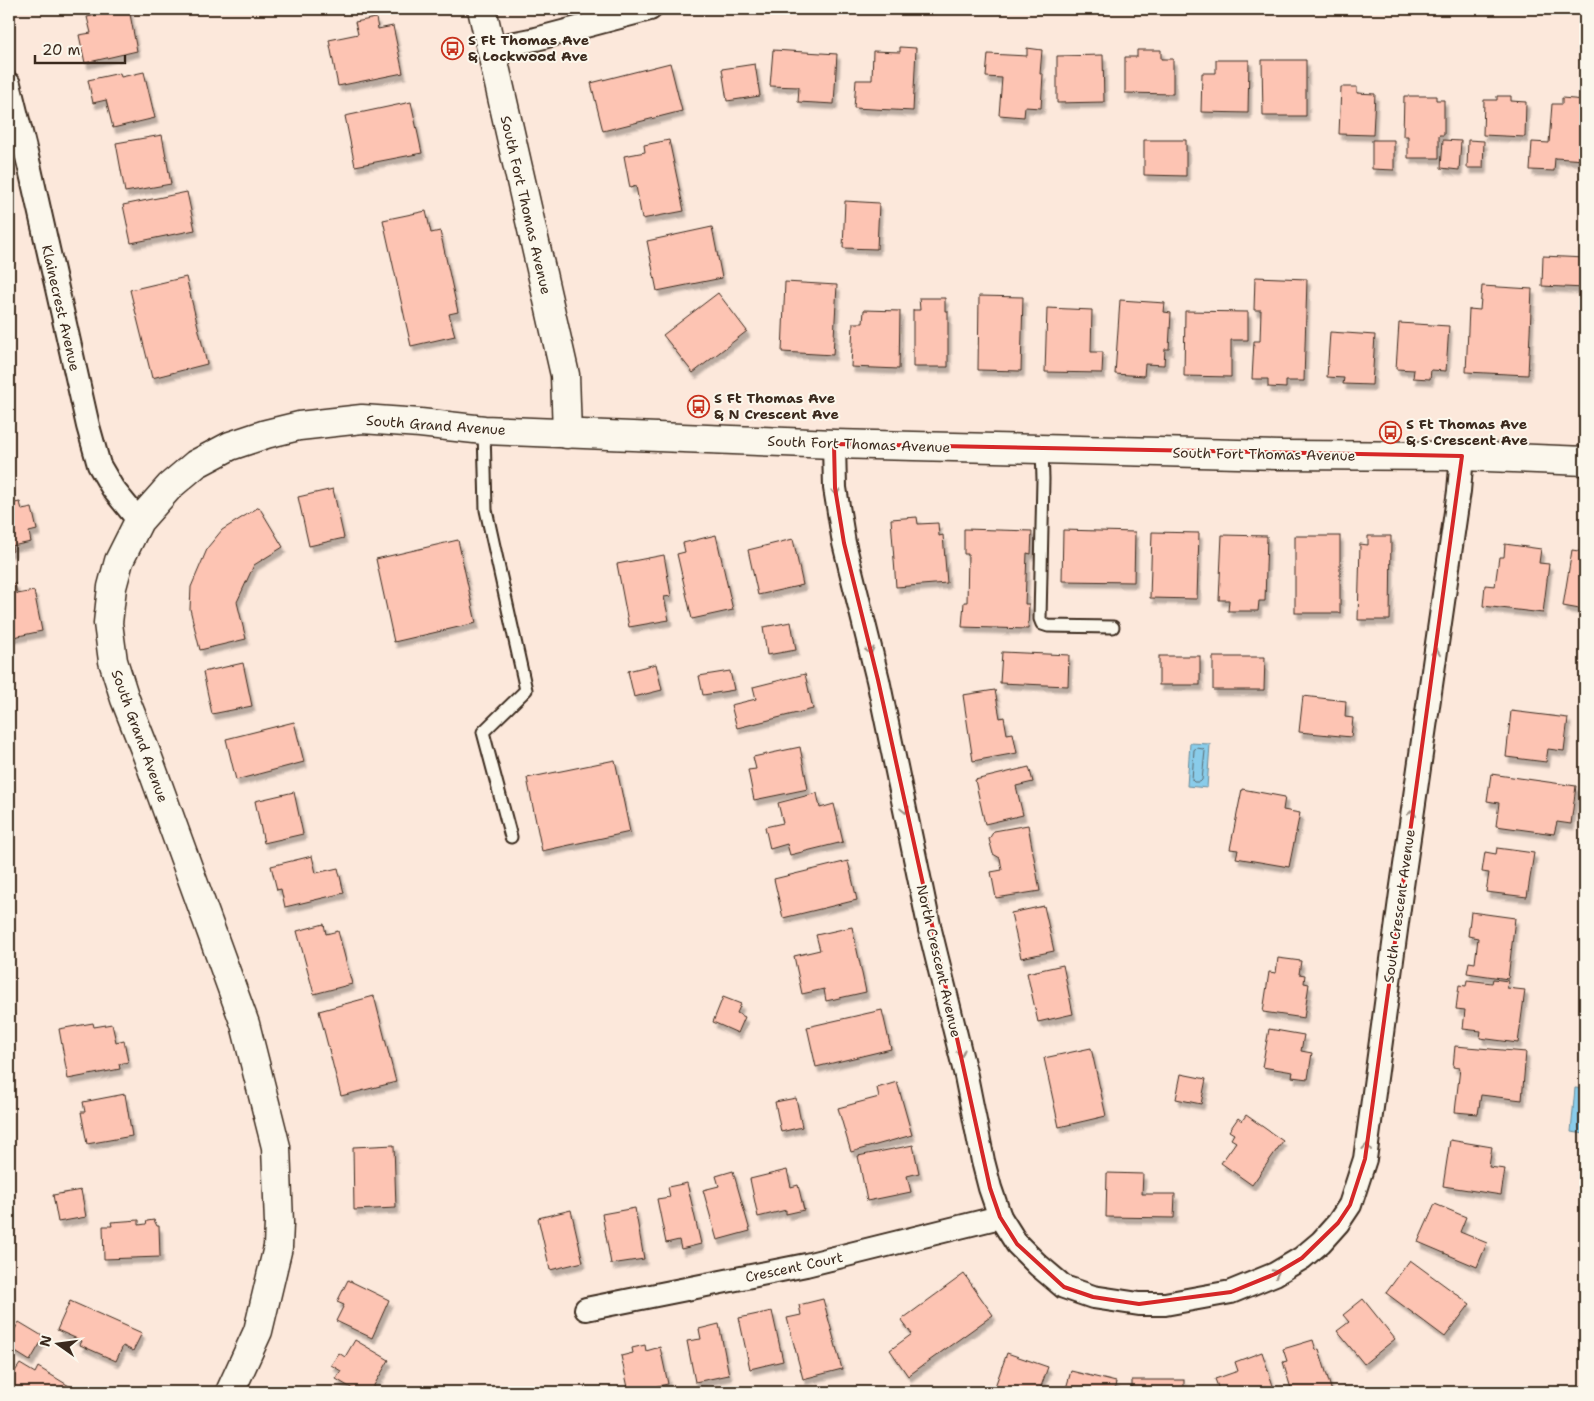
<svg xmlns="http://www.w3.org/2000/svg" width="1594" height="1401" viewBox="0 0 1594 1401" font-family="'Shantell Sans',sans-serif">
<style>
.water{fill:#89ccea;stroke:#6a8b98}
.lines{fill:none;stroke-linecap:round;stroke-linejoin:round}
.shore{stroke:#5a6b70;stroke-width:1}
.building{fill:#fdc4b3;stroke:#3b2a1e;filter:url(#shadow)}
.service-casing{stroke:#3b2a1e;stroke-width:15}
.minor-casing{stroke:#3b2a1e;stroke-width:26}
.secondary-casing{stroke:#3b2a1e;stroke-width:31}
.service{stroke:#fbf7ec;stroke-width:11}
.minor{stroke:#fbf7ec;stroke-width:22}
.secondary{stroke:#fbf7ec;stroke-width:28}
.oneway{stroke:#9b9085}
.marked{fill:none;stroke:#d62828;stroke-width:4;stroke-linejoin:round}
.labels{text-anchor:middle;dominant-baseline:central;stroke-width:4;stroke-linejoin:round;paint-order:stroke}
.poi-label{font-size:14px;font-weight:bold;fill:#3b2a1e;stroke:#fbf7ec;text-anchor:start}
.street-label{font-size:14px;fill:#3b2a1e;stroke:#fbf7ec}
</style>
<defs>
<filter id="shadow"><feDropShadow dx="3" dy="5.5" stdDeviation="1" flood-color="#0004"/></filter>
</defs>
<rect width="100%" height="100%" fill="#fce8db"/>
<filter id="ink" filterUnits="userSpaceOnUse"><feTurbulence type="fractalNoise" baseFrequency=".02" numOctaves="2"/><feDisplacementMap in="SourceGraphic" scale="10" xChannelSelector="R" yChannelSelector="G"/><feConvolveMatrix kernelMatrix="1 2 1 2 8 2 1 2 1" color-interpolation-filters="sRGB"/></filter>
<g filter="url(#ink)">
<g class="water">
<polygon points="1190,743 1210,744 1207,788 1187,786"/>
<polygon points="1575,1088 1585,1089 1585,1134 1571,1132"/>
</g>
<g class="lines">
<polygon class="shore" points="1197,748 1203,749 1205,751 1202,780 1200,782 1194,782 1192,780 1194,750"/>
</g>
<g class="building">
<polygon points="129,9 137,51 85,63 79,35 91,33 87,17"/>
<polygon points="376,18 378,29 393,26 403,73 338,86 329,40 358,34 355,22"/>
<polygon points="900,47 916,48 913,111 854,108 856,80 872,80 873,51 900,52"/>
<polygon points="1027,48 1042,50 1040,74 1043,74 1041,108 1025,107 1024,117 999,115 1002,78 986,77 988,54 1027,56"/>
<polygon points="773,50 837,54 834,104 798,102 799,87 770,86"/>
<polygon points="1137,50 1161,50 1161,59 1173,59 1173,94 1125,93 1125,57 1137,57"/>
<polygon points="1103,55 1104,102 1057,103 1057,56"/>
<polygon points="1216,60 1249,60 1248,113 1201,112 1202,73 1216,73"/>
<polygon points="1262,60 1306,60 1306,116 1263,116"/>
<polygon points="670,63 682,111 603,131 591,83"/>
<polygon points="755,64 760,96 727,101 722,69"/>
<polygon points="144,72 155,118 113,128 106,100 93,103 88,80 120,73 121,77"/>
<polygon points="1341,87 1357,87 1357,93 1375,94 1373,135 1339,134"/>
<polygon points="1404,96 1436,96 1436,100 1444,100 1444,135 1439,135 1439,158 1408,158 1408,136 1403,136"/>
<polygon points="1497,96 1511,96 1511,101 1526,102 1525,137 1483,135 1484,100 1497,100"/>
<polygon points="1562,98 1585,100 1585,160 1555,158 1554,171 1530,170 1532,142 1549,143 1552,104 1562,104"/>
<polygon points="411,102 422,153 355,166 345,116"/>
<polygon points="162,135 171,184 125,192 116,143"/>
<polygon points="669,140 684,211 642,219 636,186 630,188 624,156 645,152 644,145"/>
<polygon points="1144,140 1186,140 1186,176 1144,175"/>
<polygon points="1372,140 1394,140 1394,170 1372,169"/>
<polygon points="1443,140 1461,141 1459,170 1441,168"/>
<polygon points="1468,140 1484,141 1483,168 1467,168"/>
<polygon points="187,192 195,230 131,243 123,205"/>
<polygon points="845,201 879,203 877,249 843,248"/>
<polygon points="426,211 431,233 440,231 458,312 449,314 455,336 411,346 383,220"/>
<polygon points="712,227 722,278 657,291 647,241"/>
<polygon points="1543,256 1585,258 1585,288 1542,286"/>
<polygon points="186,277 207,364 152,378 130,290"/>
<polygon points="1255,277 1307,279 1304,381 1286,381 1286,388 1268,387 1268,379 1252,379 1254,341 1260,341 1261,310 1254,310"/>
<polygon points="785,282 837,285 833,355 782,352"/>
<polygon points="1482,286 1532,289 1528,375 1466,372 1469,309 1480,310"/>
<polygon points="718,293 747,331 693,373 663,335"/>
<polygon points="979,296 1023,297 1021,371 978,370"/>
<polygon points="919,298 945,298 945,311 948,311 948,367 913,367 913,310 920,310"/>
<polygon points="1120,300 1165,303 1164,312 1171,313 1169,349 1165,349 1164,365 1145,364 1144,376 1115,374"/>
<polygon points="1047,308 1092,310 1091,352 1103,352 1102,373 1045,372"/>
<polygon points="864,310 900,311 899,369 851,367 853,323 863,323"/>
<polygon points="1185,311 1248,312 1248,340 1231,340 1231,377 1184,376"/>
<polygon points="1399,323 1449,326 1446,371 1431,370 1430,379 1413,378 1414,370 1396,369"/>
<polygon points="1330,332 1375,335 1372,385 1343,384 1344,378 1327,377"/>
<polygon points="333,489 344,538 309,546 298,497"/>
<polygon points="20,502 22,510 32,508 37,530 29,532 31,542 12,546 13,551 9,552 9,504"/>
<polygon points="259,507 283,547 254,565 237,602 246,639 200,650 190,609 191,587 208,547 222,530"/>
<polygon points="917,517 918,524 938,523 939,536 943,535 947,583 896,587 891,519"/>
<polygon points="964,529 1032,531 1031,554 1027,553 1025,604 1029,604 1028,629 962,627 964,602 967,602 968,554 964,554"/>
<polygon points="1063,530 1135,532 1134,582 1062,581"/>
<polygon points="1152,532 1199,533 1197,599 1150,598"/>
<polygon points="716,535 733,610 692,619 677,554 685,552 683,543"/>
<polygon points="1222,535 1267,536 1265,601 1259,601 1258,611 1228,611 1229,600 1219,600"/>
<rect x="1295" y="536" width="45" height="77"/>
<polygon points="1368,536 1391,536 1390,620 1358,620 1360,544 1368,545"/>
<polygon points="793,539 803,585 758,595 748,550"/>
<polygon points="458,540 476,623 394,642 376,559"/>
<polygon points="1505,544 1541,549 1539,563 1549,564 1543,613 1483,606 1485,585 1495,586 1499,557 1504,557"/>
<polygon points="1572,550 1585,552 1585,610 1563,606"/>
<polygon points="664,555 671,596 664,597 669,620 629,627 617,564"/>
<polygon points="15,583 17,594 34,591 42,631 9,638 9,585"/>
<polygon points="791,622 796,650 767,655 763,627"/>
<polygon points="1002,652 1069,655 1068,686 1000,683"/>
<rect x="1159" y="656" width="41" height="29"/>
<polygon points="1213,657 1265,657 1264,690 1213,690"/>
<polygon points="243,663 252,706 212,714 203,672"/>
<polygon points="656,664 662,690 634,697 628,671"/>
<polygon points="730,671 734,690 703,695 699,676"/>
<polygon points="805,674 813,709 737,728 731,705 756,699 753,687"/>
<polygon points="995,690 1000,718 1004,717 1007,734 1013,733 1017,753 973,761 963,695"/>
<polygon points="1303,696 1346,701 1345,717 1353,718 1351,737 1299,732"/>
<polygon points="1511,711 1568,718 1564,751 1548,749 1546,762 1506,757"/>
<polygon points="294,722 304,762 236,780 226,739"/>
<polygon points="800,747 808,789 754,800 748,770 756,769 753,757"/>
<polygon points="615,760 630,832 542,851 527,778"/>
<polygon points="1029,767 1033,782 1016,786 1023,815 985,824 975,780"/>
<polygon points="1491,774 1576,786 1571,824 1557,822 1554,834 1496,826 1499,803 1487,801"/>
<polygon points="1242,789 1285,797 1283,810 1300,813 1289,867 1236,858 1238,850 1230,849"/>
<polygon points="294,792 303,834 264,843 255,801"/>
<polygon points="817,793 820,808 834,804 843,842 790,855 787,844 770,849 765,827 783,823 778,803"/>
<polygon points="1028,825 1040,891 996,898 991,872 1002,870 1000,858 993,854 989,839 994,831"/>
<polygon points="1497,848 1534,853 1527,897 1486,892 1489,873 1482,872 1485,852 1496,854"/>
<polygon points="312,856 316,873 338,868 344,893 285,907 281,889 277,890 271,866"/>
<polygon points="848,861 857,900 783,918 774,879"/>
<polygon points="1044,906 1054,951 1021,958 1011,913"/>
<polygon points="1471,912 1515,918 1508,979 1467,973 1469,962 1475,963 1478,938 1468,936"/>
<polygon points="324,924 326,934 338,931 352,984 314,994 297,931"/>
<polygon points="852,927 866,992 826,1001 824,989 802,994 794,956 820,950 816,935"/>
<polygon points="1278,958 1301,961 1299,974 1305,975 1304,983 1309,984 1304,1018 1263,1012 1269,972 1276,973"/>
<polygon points="1063,965 1073,1014 1038,1022 1027,973"/>
<polygon points="1493,979 1508,981 1507,988 1525,990 1518,1043 1480,1038 1481,1031 1463,1029 1465,1010 1456,1009 1459,985 1466,986 1467,980 1492,983"/>
<polygon points="374,996 396,1082 341,1096 319,1011"/>
<polygon points="723,997 741,1004 737,1013 745,1017 738,1033 713,1022"/>
<polygon points="882,1010 891,1049 816,1067 807,1027"/>
<polygon points="93,1023 94,1027 112,1024 116,1042 124,1040 128,1062 119,1064 120,1069 68,1079 59,1029"/>
<polygon points="1269,1029 1304,1035 1301,1051 1312,1053 1308,1079 1292,1077 1293,1072 1262,1067"/>
<polygon points="1455,1046 1526,1052 1522,1100 1481,1095 1478,1114 1455,1112 1460,1068 1453,1067"/>
<polygon points="1091,1048 1106,1116 1059,1127 1044,1058"/>
<polygon points="1181,1074 1206,1079 1201,1104 1176,1099"/>
<polygon points="897,1082 912,1135 851,1152 838,1108 879,1097 877,1088"/>
<polygon points="125,1094 132,1136 87,1144 81,1112 85,1112 83,1102"/>
<polygon points="796,1098 802,1127 781,1132 775,1102"/>
<polygon points="1246,1115 1283,1141 1252,1185 1221,1163 1236,1142 1231,1139 1234,1134 1229,1131 1238,1118 1242,1121"/>
<polygon points="1450,1140 1492,1147 1489,1167 1505,1169 1501,1195 1443,1186"/>
<polygon points="394,1145 396,1208 354,1210 353,1147"/>
<polygon points="913,1145 919,1173 907,1176 911,1192 867,1201 858,1156"/>
<polygon points="787,1170 791,1187 798,1185 804,1210 786,1214 786,1210 758,1217 750,1179"/>
<polygon points="733,1171 750,1231 717,1240 703,1190 719,1186 716,1176"/>
<polygon points="1107,1173 1143,1174 1142,1194 1175,1194 1174,1218 1106,1217"/>
<polygon points="687,1183 701,1244 681,1249 679,1240 666,1243 657,1199 670,1197 668,1187"/>
<polygon points="81,1190 86,1217 58,1222 53,1195"/>
<polygon points="1435,1204 1466,1217 1460,1232 1487,1243 1477,1267 1418,1242"/>
<polygon points="635,1208 644,1259 611,1264 602,1214"/>
<polygon points="571,1210 583,1262 550,1270 538,1218"/>
<polygon points="139,1220 139,1225 146,1224 147,1221 154,1220 157,1226 159,1226 160,1257 104,1259 103,1226 112,1226 111,1222"/>
<polygon points="1410,1260 1470,1304 1445,1337 1386,1293"/>
<polygon points="964,1274 993,1315 908,1376 890,1350 912,1334 901,1320"/>
<polygon points="348,1280 389,1300 372,1338 336,1321 344,1305 337,1302"/>
<polygon points="823,1299 842,1369 803,1379 787,1318 801,1315 799,1305"/>
<polygon points="1363,1299 1395,1339 1364,1364 1337,1331 1349,1322 1343,1315"/>
<polygon points="70,1301 142,1333 133,1351 123,1346 116,1361 80,1345 82,1341 57,1330"/>
<polygon points="772,1311 783,1361 750,1369 739,1318"/>
<polygon points="19,1322 44,1337 30,1361 9,1348 9,1339"/>
<polygon points="719,1324 729,1375 695,1382 687,1341 701,1339 699,1329"/>
<polygon points="355,1340 389,1360 370,1392 358,1392 336,1379 341,1371 331,1365 339,1353 345,1357"/>
<polygon points="1313,1340 1316,1350 1319,1349 1332,1392 1292,1392 1283,1362 1287,1361 1283,1349"/>
<polygon points="645,1345 646,1351 660,1347 668,1384 629,1392 621,1356 633,1353 632,1348"/>
<polygon points="1262,1352 1275,1392 1220,1392 1215,1379 1238,1371 1235,1362"/>
<polygon points="1007,1353 1048,1367 1039,1392 993,1392"/>
<polygon points="20,1364 35,1373 38,1367 79,1392 13,1392 9,1390 9,1380"/>
<polygon points="1071,1371 1116,1382 1114,1392 1065,1392"/>
<rect x="1132" y="1380" width="52" height="12"/>
</g>
<g class="lines">
<defs>
<g id="service">
<polyline points="484,430 486,510 526,690 483,732 511,837"/>
<polyline points="1042,449 1043,479 1040,619 1042,624 1048,626 1113,627"/>
</g>
<g id="minor">
<polyline points="491,48 536,39 650,9"/>
<polyline points="9,84 30,169 88,426 99,465 113,489 139,521"/>
<polyline points="834,444 835,488 844,543 878,680 930,930 966,1076 983,1161 990,1188 1000,1217 1017,1244 1038,1265 1064,1287 1093,1297 1139,1304 1165,1304 1231,1292 1275,1274 1302,1258 1321,1242 1338,1223 1350,1205 1365,1159 1401,893 1459,491 1462,456"/>
<polyline points="586,1309 806,1265 1000,1217"/>
</g>
<g id="secondary">
<polyline points="482,9 565,375 567,434"/>
<polyline points="230,1392 258,1331 278,1247 279,1223 276,1147 245,1024 147,755 125,699 113,661 108,623 112,587 119,561 139,521 170,486 196,464 230,446 266,434 299,426 362,419 420,423 484,430 834,444 1279,455 1462,456 1585,461"/>
</g>
</defs>
<use href="#service" class="service-casing"/>
<use href="#minor" class="minor-casing"/>
<use href="#secondary" class="secondary-casing"/>
<use href="#service" class="service"/>
<use href="#minor" class="minor"/>
<use href="#secondary" class="secondary"/>
</g>
<defs><path id="oneway-chevron" d="M-2-3.5L2.5 0L-2 3.5" fill="none" stroke-width="1.6" stroke-linecap="round" stroke-linejoin="round" transform="scale(1.25)"/></defs>
<g class="oneway">
<use href="#oneway-chevron" transform="translate(836 492) rotate(83)"/>
<use href="#oneway-chevron" transform="translate(870 651) rotate(76)"/>
<use href="#oneway-chevron" transform="translate(1436 652) rotate(-82)"/>
<use href="#oneway-chevron" transform="translate(905 810) rotate(78)"/>
<use href="#oneway-chevron" transform="translate(1412 813) rotate(-82)"/>
<use href="#oneway-chevron" transform="translate(961 1053) rotate(76)"/>
<use href="#oneway-chevron" transform="translate(1367 1147) rotate(-83)"/>
<use href="#oneway-chevron" transform="translate(1276 1273) rotate(-28)"/>
</g>
</g>
<path class="marked" d="M 834,444 L 1462,456 L 1365,1159 L 1350,1205 L 1338,1223 L 1302,1258 L 1275,1274 L 1231,1292 L 1139,1304 L 1093,1297 L 1064,1287 L 1017,1244 L 1000,1217 L 990,1188 L 878,680 L 844,543 L 835,488 Z"/>
<defs>
<symbol id="bus-ring" viewBox="-11 -11 22 22"><circle r="9.5" fill="#fbf7ec" stroke="#c8321e" stroke-width="1.5"/><path d="M-5-6H5V4H4V6H2V4H-2V6H-4V4H-5ZM-3.5-4V0h7V-4ZM-3.5 1.2v1.5H-2V1.2ZM2 1.2v1.5H3.5V1.2Z" fill="#c8321e"/></symbol>
</defs>
<g fill-rule="evenodd">
<use href="#bus-ring" x="440" y="36" width="25" height="25"/>
<use href="#bus-ring" x="686" y="394" width="25" height="25"/>
<use href="#bus-ring" x="1378" y="420" width="25" height="25"/>
</g>
<g class="labels">
<g class="poi-label">
<text x="468" y="40">S Ft Thomas Ave<tspan x="468" dy="16">&amp; Lockwood Ave</tspan></text>
<text x="714" y="398">S Ft Thomas Ave<tspan x="714" dy="16">&amp; N Crescent Ave</tspan></text>
<text x="1406" y="424">S Ft Thomas Ave<tspan x="1406" dy="16">&amp; S Crescent Ave</tspan></text>
</g>
<g class="street-label">
<text transform="translate(526 205) rotate(77)">South Fort Thomas Avenue</text>
<text transform="translate(61 308) rotate(77)">Klainecrest Avenue</text>
<text transform="translate(436 425) rotate(4)">South Grand Avenue</text>
<text transform="translate(859 444) rotate(2)">South Fort Thomas Avenue</text>
<text transform="translate(1264 454) rotate(1)">South Fort Thomas Avenue</text>
<text transform="translate(140 736) rotate(70)">South Grand Avenue</text>
<text transform="translate(1399 906) rotate(-82)">South Crescent Avenue</text>
<text transform="translate(939 961) rotate(77)">North Crescent Avenue</text>
<text transform="translate(794 1267) rotate(-12)">Crescent Court</text>
</g>
</g>
<rect width="1594" height="1401" fill="none" stroke="#fbf7ec" stroke-width="30"/>
<rect x="15" y="15" width="1564" height="1371" fill="none" stroke="#3b2a1e" stroke-width="2" filter="url(#ink)"/>
<g transform="translate(58 1344) rotate(284)" stroke="#fbf7ec" stroke-width="4" paint-order="stroke">
<path d="M0-4L9 19L0 12L-9 19Z" fill="#3b2a1e"/>
<text y="-8" font-size="14" font-weight="bold" text-anchor="middle" fill="#3b2a1e">N</text>
</g>
<path d="M35 55v8h90v-8" fill="none" stroke="#3b2a1e" stroke-width="2.5"/>
<text x="42" y="55" font-size="15" fill="#3b2a1e" stroke="#fbf7ec" stroke-width="4" paint-order="stroke">20 m</text>
</svg>
